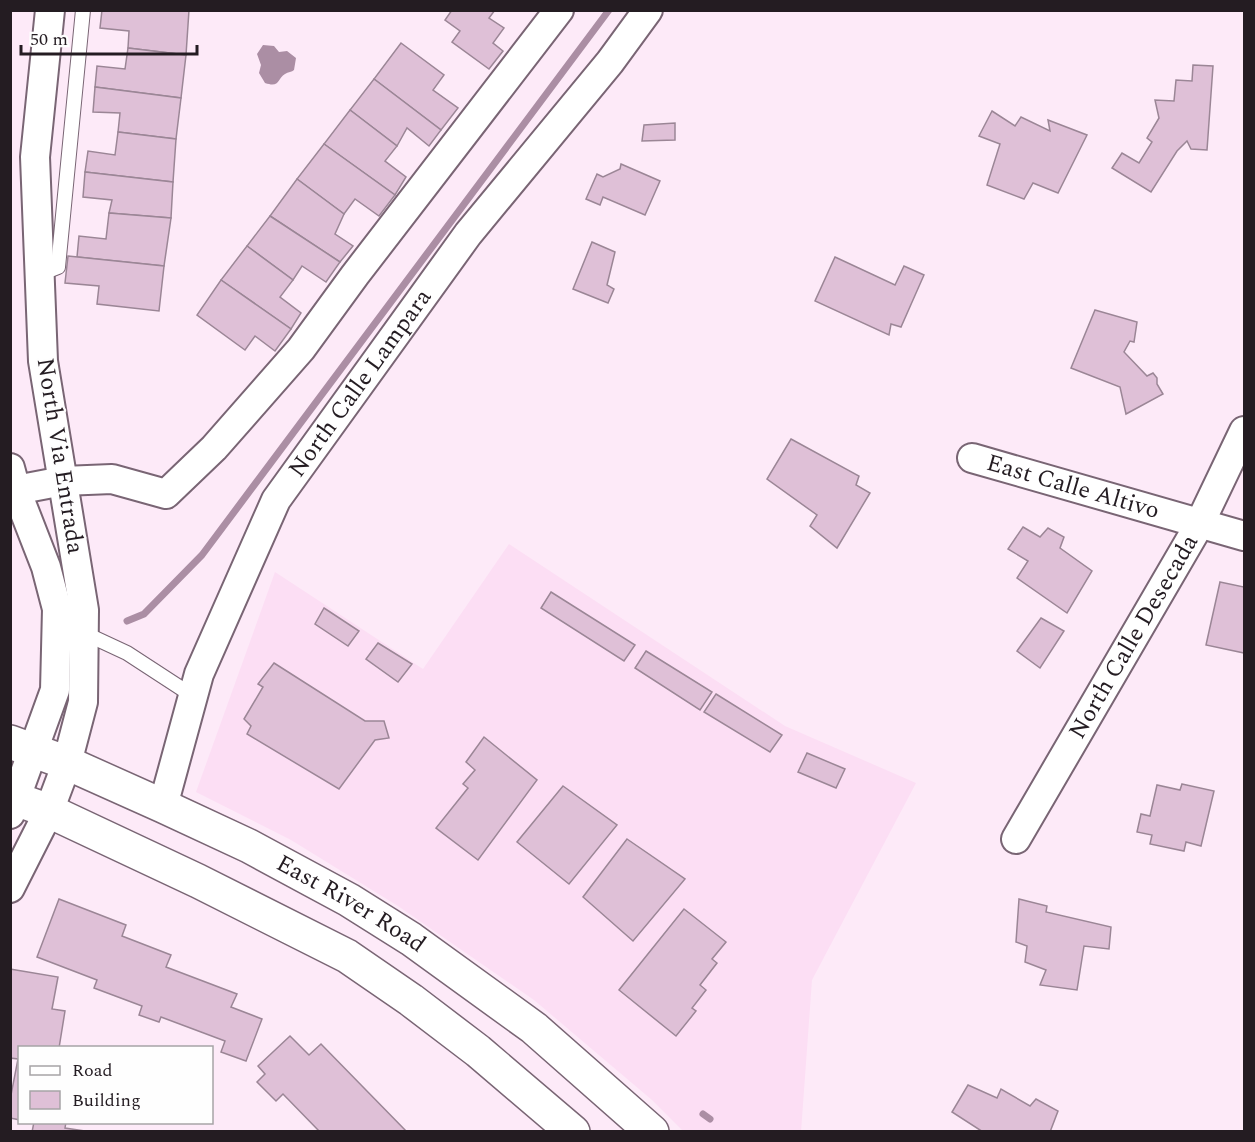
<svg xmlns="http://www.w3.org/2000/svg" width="1255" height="1142" viewBox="0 0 1255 1142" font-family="Spectral,serif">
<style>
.built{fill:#fcdef4}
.water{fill:#ab8ea4}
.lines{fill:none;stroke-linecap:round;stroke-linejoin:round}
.stream{stroke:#ab8ea4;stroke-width:7}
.building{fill:#dfc0d7;stroke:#9b8696;stroke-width:1.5}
.lane-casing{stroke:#796574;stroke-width:16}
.street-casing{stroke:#796574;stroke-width:32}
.primary-casing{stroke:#796574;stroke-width:36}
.lane{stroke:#fff;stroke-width:14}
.street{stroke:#fff;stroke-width:28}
.primary{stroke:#fff;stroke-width:33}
.labels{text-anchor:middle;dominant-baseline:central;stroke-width:4.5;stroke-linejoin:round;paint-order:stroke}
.street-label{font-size:24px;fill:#241c22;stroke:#fefefe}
</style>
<rect width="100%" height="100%" fill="#fdeaf8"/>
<polygon class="built" points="509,544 785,726 916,783 812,980 801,1132 683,1131 652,1100 534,1000 398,906 291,840 196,792 275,572 423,669"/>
<path class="water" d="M 263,45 L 274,46 L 279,52 L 287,51 L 296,58 L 294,70 C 292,72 288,72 285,74 C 277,79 280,88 265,83 L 259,73 L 261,65 L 257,54 Z"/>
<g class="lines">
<g class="stream">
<polyline points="127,621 144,614 202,555 609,10"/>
<polyline points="703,1114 710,1119"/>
</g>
</g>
<g class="building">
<polygon points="102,10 189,10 186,55 128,48 129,31 100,28"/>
<polygon points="452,10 495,10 489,18 504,28 493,43 503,51 489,69 452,42 460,31 445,20"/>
<polygon points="401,43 444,75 433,90 458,108 441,130 374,79"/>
<polygon points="128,48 186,55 181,98 95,87 97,66 125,69"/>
<polygon points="1193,65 1213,66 1207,150 1191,149 1187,141 1177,151 1151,192 1112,168 1122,153 1139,163 1152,142 1147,138 1159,118 1155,100 1174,101 1176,80 1192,81"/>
<polygon points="374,79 441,130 429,146 407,128 397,146 350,110"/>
<polygon points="95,87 181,98 176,139 118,132 120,113 93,112"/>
<polygon points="350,110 397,146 385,161 406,177 395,195 324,144"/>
<polygon points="992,111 1015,126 1021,117 1050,131 1048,120 1087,135 1058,193 1033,183 1024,199 987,185 1000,144 979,136"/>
<polygon points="675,123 675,140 642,141 644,125"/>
<polygon points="118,132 176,139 173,182 85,172 88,151 115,155"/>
<polygon points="324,144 395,195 379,216 355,199 344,214 297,179"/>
<polygon points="621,164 660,181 645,215 603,197 600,205 586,199 597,174 603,177 620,169"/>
<polygon points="85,172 173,182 171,218 109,213 112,200 83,197"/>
<polygon points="297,179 344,214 335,234 353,246 340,262 270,216"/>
<polygon points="109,213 171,218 164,266 77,257 79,236 106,239"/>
<polygon points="270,216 340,262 326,282 302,266 293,280 247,246"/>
<polygon points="592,242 615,252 607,285 614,289 608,303 573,289"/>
<polygon points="247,246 293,280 280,297 301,313 291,329 221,280"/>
<polygon points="68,256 164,266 159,311 97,304 99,286 65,283"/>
<polygon points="835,257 895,285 904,266 924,275 901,327 891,324 889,335 815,301"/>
<polygon points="221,280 291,329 275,351 255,336 245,350 197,315"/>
<polygon points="1095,310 1137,322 1134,342 1130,341 1124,352 1147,376 1153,373 1157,378 1157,384 1163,394 1126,414 1120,387 1071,368"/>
<polygon points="791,439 859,476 856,485 870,493 837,548 810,526 817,515 767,479"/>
<polygon points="1023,527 1040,537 1048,528 1064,537 1060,548 1092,571 1067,613 1017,578 1028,561 1008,549"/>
<polygon points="1220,582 1244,587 1244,653 1206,645"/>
<polygon points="551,592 635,645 624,661 541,608"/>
<polygon points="324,608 359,631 348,646 315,624"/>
<polygon points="1041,618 1064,631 1040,668 1017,651"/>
<polygon points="378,643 412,664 398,682 366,659"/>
<polygon points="646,651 712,692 700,710 635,668"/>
<polygon points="274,663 365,721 384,721 389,738 375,740 339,789 247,734 251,726 244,719 263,687 258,684"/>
<polygon points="716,694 782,735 770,752 704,712"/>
<polygon points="484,737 537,780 478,860 436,828 468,788 463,784 475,770 466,762"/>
<polygon points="807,753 845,769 836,788 798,772"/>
<polygon points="1182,784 1214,791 1201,846 1186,842 1184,851 1150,844 1152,835 1137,832 1141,814 1150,816 1157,785 1180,790"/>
<polygon points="563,786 617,825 569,884 517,842"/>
<polygon points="627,839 685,879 633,941 583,897"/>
<polygon points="59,899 126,925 122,936 171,955 166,967 237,994 231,1007 262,1019 246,1061 221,1052 225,1041 161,1017 159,1022 139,1015 142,1006 94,988 97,980 37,957"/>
<polygon points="1019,899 1047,906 1046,912 1111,927 1109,949 1084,946 1077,990 1040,985 1046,970 1025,962 1027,946 1016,942"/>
<polygon points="684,909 726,942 712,959 717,963 700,985 706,990 692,1008 696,1011 676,1036 619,990"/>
<polygon points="10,969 58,977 52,1009 65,1011 59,1048 20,1048 20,1120 10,1118 10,1100 18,1059 10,1058"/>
<polygon points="290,1036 309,1055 321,1044 407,1132 320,1132 283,1094 276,1101 257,1082 265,1074 258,1066"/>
<polygon points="968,1085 997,1098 1001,1089 1030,1106 1036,1099 1058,1111 1050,1132 983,1132 952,1112"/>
<polygon points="34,1122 66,1122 65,1128 85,1131 32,1132"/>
</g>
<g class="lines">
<defs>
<g id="lane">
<polyline points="40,274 58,267 83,10"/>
<polyline points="84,633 127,653 193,696"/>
</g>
<g id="street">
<path id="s1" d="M 972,458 L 1244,536"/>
<polyline points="10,468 16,490 46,567 57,609 55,690 10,814"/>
<polyline points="16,490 63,481 112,479 166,494 214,448 301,349 355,275 559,10"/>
<path id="s2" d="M 163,806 L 199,674 L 276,500 L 468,234 L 610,62 L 648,10"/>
<path id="s3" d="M 1016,839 L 1199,525 L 1244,431"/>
<polyline points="10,888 49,811 67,763 83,702 84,610 43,361 35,157 50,10"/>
</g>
<g id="primary">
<path id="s4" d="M 10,742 L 67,763 L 163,806 L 249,846 L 349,900 L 411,939 L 534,1028 L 652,1132"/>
<polyline points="10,797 49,811 198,881 347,956 411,1000 478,1051 573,1132"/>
</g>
</defs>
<use href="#lane" class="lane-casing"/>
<use href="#street" class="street-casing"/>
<use href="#primary" class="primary-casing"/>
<use href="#lane" class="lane"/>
<use href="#street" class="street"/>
<use href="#primary" class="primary"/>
</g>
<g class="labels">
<g class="street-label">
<text stroke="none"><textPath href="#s2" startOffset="471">North Calle Lampara</textPath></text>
<text transform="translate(60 456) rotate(81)">North Via Entrada</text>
<text stroke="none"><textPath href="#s1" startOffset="105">East Calle Altivo</textPath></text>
<text stroke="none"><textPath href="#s3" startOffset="234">North Calle Desecada</textPath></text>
<text stroke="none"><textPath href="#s4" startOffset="378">East River Road</textPath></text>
</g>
</g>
<rect width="1255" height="1142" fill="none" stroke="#241c22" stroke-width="24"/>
<rect x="18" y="1046" width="195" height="78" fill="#fefefe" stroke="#a7a4a6" stroke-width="1.5"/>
<rect x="30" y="1066" width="30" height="9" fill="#ffffff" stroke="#a7a4a6" stroke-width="1.5"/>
<text x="72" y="1076" font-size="18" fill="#241c22">Road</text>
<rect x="30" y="1091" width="30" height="18" fill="#dfc0d7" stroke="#a7a4a6" stroke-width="1.5"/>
<text x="72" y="1106" font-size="18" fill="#241c22">Building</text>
<path d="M21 45v9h176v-9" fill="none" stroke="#241c22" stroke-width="3"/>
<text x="30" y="45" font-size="18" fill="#241c22" stroke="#fefefe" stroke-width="4.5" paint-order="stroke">50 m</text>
</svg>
